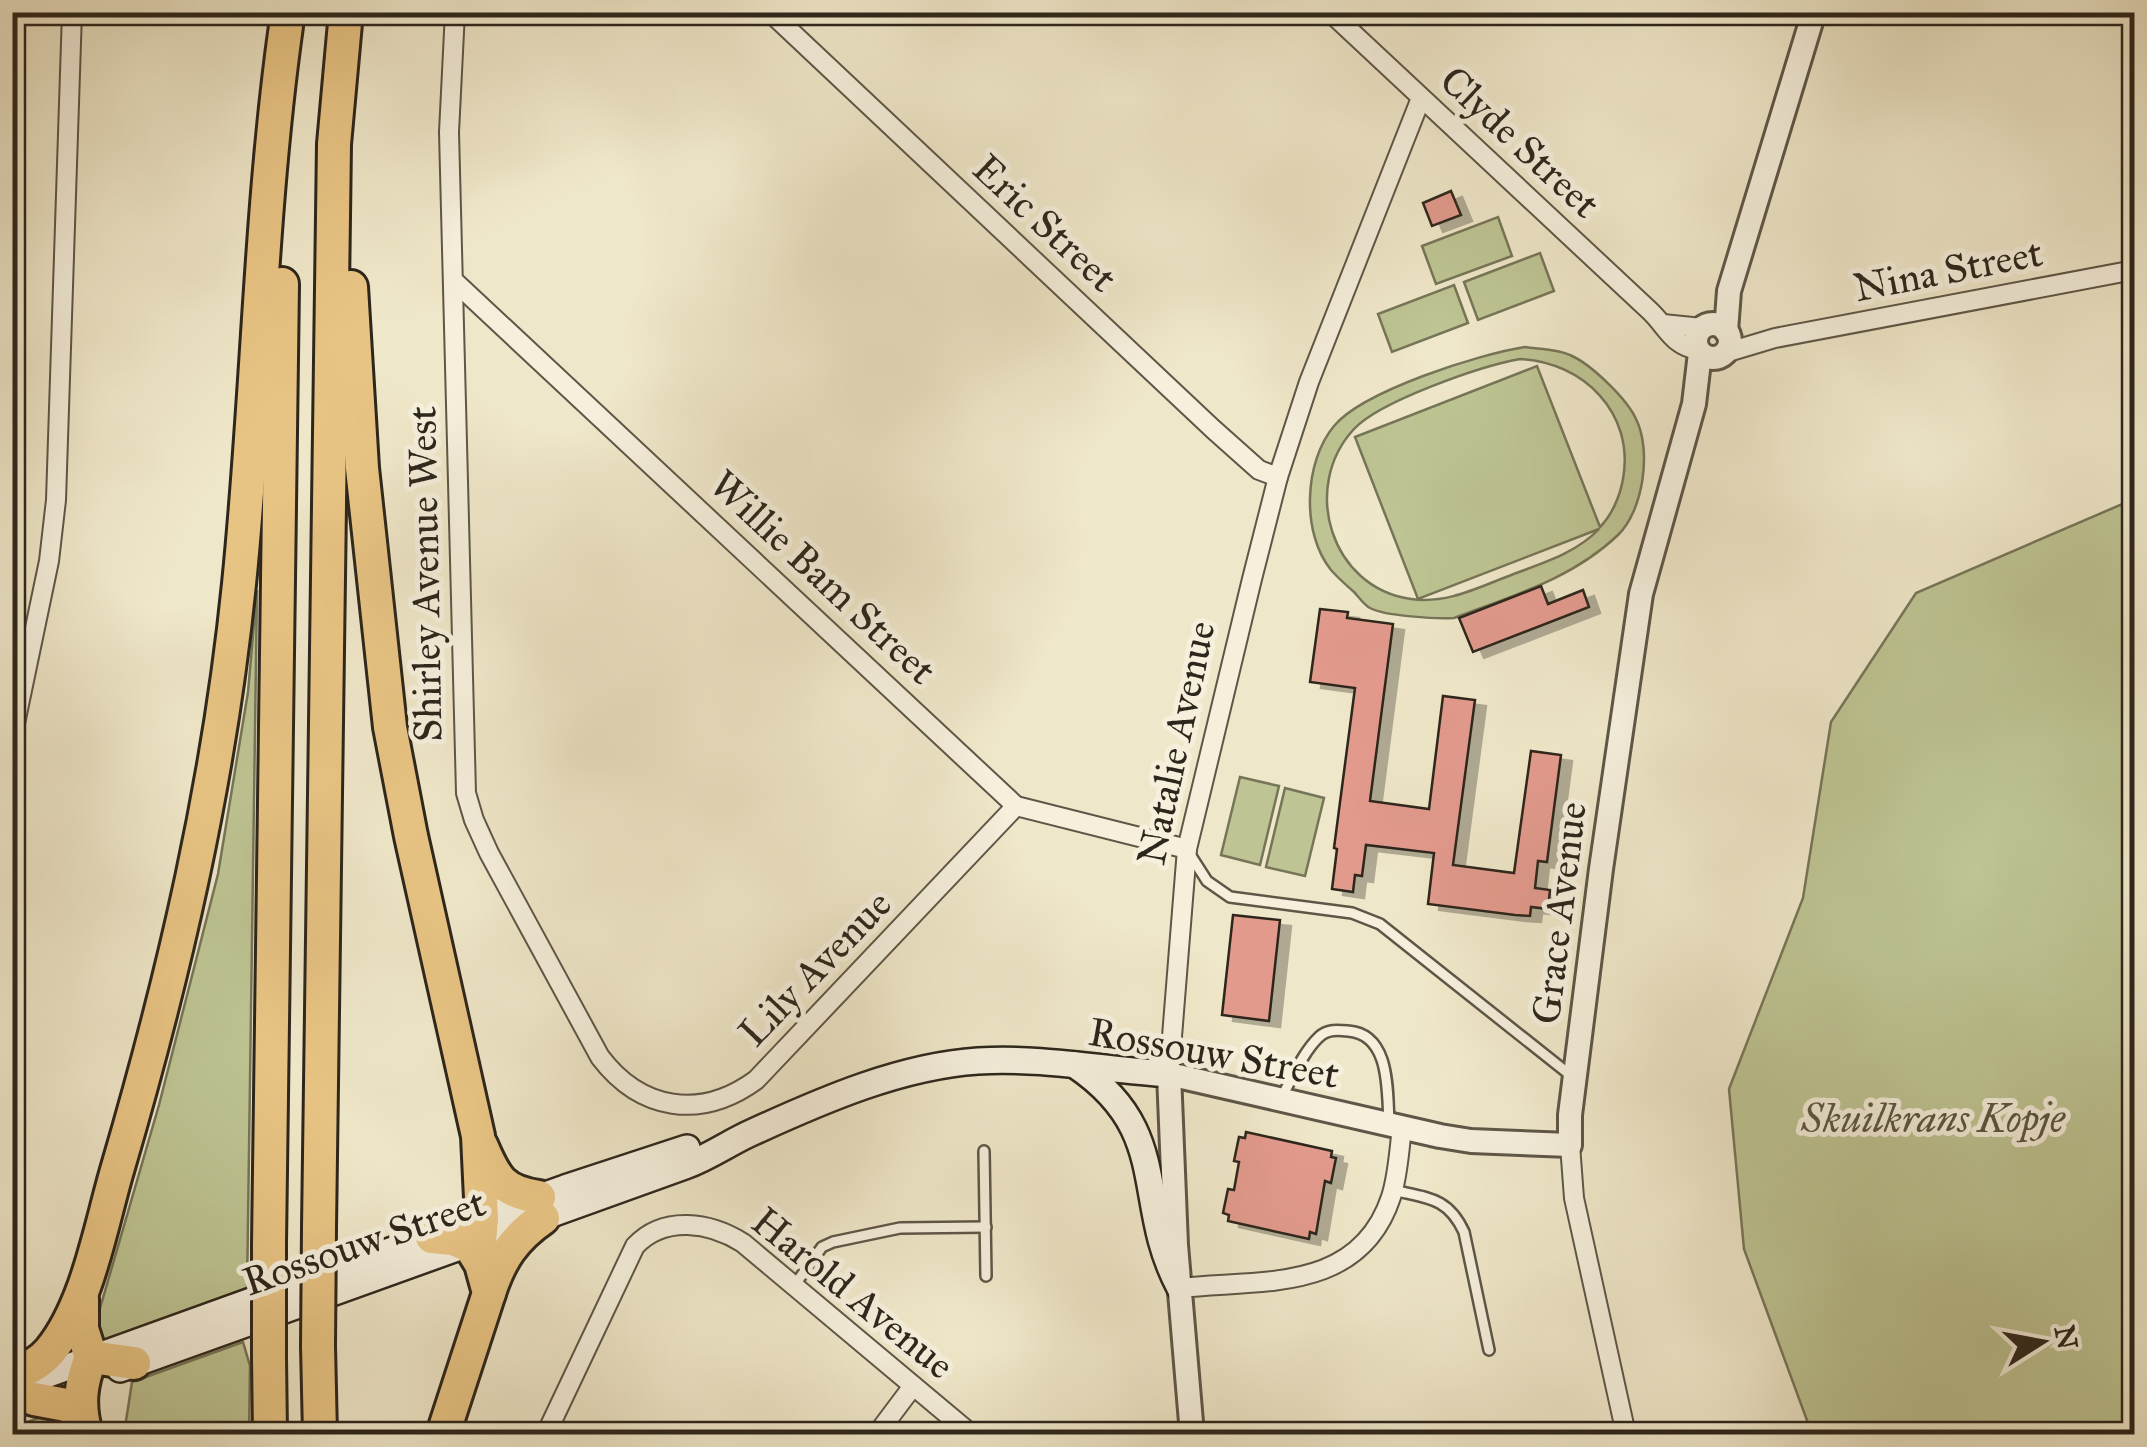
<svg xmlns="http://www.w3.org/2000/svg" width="2147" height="1447" viewBox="0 0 2147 1447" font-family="'IM FELL Great Primer',serif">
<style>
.green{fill:#bec493;stroke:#767558;stroke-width:2.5;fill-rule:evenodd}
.building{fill:#e29a8d;stroke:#2d261c;stroke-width:2.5;filter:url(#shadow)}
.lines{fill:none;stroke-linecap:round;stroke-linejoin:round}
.service-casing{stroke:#5e5647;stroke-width:14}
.minor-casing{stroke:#5e5647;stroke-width:22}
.tertiary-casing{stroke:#5e5647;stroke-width:28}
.secondary-casing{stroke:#2d261c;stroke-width:30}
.motorway-casing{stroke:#2d261c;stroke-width:38}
.service{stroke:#f5efdc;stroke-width:9}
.minor{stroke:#f5efdc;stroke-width:18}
.tertiary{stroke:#f5efdc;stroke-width:22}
.secondary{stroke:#f5efdc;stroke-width:25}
.motorway{stroke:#e8c484;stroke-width:32}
.motorway-bridge-casing{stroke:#2d261c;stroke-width:38;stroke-linecap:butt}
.motorway-bridge{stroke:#e8c484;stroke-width:32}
.labels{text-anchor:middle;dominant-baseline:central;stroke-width:10;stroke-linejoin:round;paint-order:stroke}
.street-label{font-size:40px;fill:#2d261c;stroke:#f5efdc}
.park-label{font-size:40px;font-style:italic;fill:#585540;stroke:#f5efdc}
</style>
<defs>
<filter id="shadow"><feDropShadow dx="11" dy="6" stdDeviation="0" flood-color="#0004"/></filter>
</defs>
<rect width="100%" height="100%" fill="#efe7c9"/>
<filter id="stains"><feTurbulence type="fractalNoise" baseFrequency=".002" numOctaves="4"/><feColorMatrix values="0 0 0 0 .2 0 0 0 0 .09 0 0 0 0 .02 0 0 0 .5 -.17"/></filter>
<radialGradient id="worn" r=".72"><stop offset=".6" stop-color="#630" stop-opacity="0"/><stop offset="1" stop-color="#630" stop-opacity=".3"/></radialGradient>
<g class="green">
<polygon points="1498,217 1512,256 1436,284 1422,246"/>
<polygon points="1540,253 1554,291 1478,320 1464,282"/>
<polygon points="1454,285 1468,323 1392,352 1378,314"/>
<path d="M 1525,347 C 1538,349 1558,349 1570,355 C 1591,364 1627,399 1636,419 C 1652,451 1643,511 1618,535 C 1572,579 1512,596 1454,618 C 1437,619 1384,616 1370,608 C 1364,605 1358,596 1354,592 C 1346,585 1338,578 1331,570 C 1301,533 1304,462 1334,426 C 1363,391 1479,354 1525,347 ZM 1520,359 C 1583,362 1635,413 1623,479 C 1620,496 1612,515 1600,527 L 1537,366 L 1355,437 L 1418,599 L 1599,529 C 1574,555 1539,564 1506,577 C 1475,589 1445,604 1411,599 C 1331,588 1300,487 1354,429 C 1380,401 1481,366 1520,359 Z"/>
<polygon points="2134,499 2134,1434 1812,1434 1744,1249 1729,1089 1803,898 1831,722 1916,593"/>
<polygon points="257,590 247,1292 100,1343 94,1329 159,1105 218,874 248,692"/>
<polygon points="1240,777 1279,786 1260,865 1221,855"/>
<polygon points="1285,788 1324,798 1305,876 1266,867"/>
<polygon points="243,1342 250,1366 249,1434 124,1434 132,1382"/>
<polygon points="41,1417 52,1421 60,1434 13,1434 13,1427"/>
</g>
<g class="building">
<polygon points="1451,191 1461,215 1432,226 1423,203"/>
<polygon points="1541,586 1548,604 1583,590 1589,607 1473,652 1459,618"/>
<polygon points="1320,609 1348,612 1347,618 1393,624 1370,801 1429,809 1443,696 1475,700 1453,865 1514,873 1531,751 1561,755 1547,862 1538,861 1535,888 1550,890 1548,909 1531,907 1530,916 1515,915 1428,904 1434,853 1366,845 1362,876 1355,875 1353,892 1332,889 1337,849 1334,848 1355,688 1310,682"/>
<polygon points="1233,915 1280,920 1269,1021 1222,1015"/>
<polygon points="1246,1132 1332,1151 1331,1157 1336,1158 1331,1183 1325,1181 1316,1234 1310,1232 1309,1239 1228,1221 1229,1215 1223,1213 1228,1189 1234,1190 1239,1162 1234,1161 1239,1137 1245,1138"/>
</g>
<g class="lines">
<defs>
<g id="service">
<polyline points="1191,856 1207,881 1230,897 1352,913 1380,924 1574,1078"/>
<path d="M 1281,1098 C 1292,1079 1303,1052 1319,1037 C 1327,1029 1338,1030 1348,1031 C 1391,1034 1387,1092 1389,1122"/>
<polyline points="984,1151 986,1276"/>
<path d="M 1393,1190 C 1427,1198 1448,1197 1464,1232 L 1489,1350"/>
<polyline points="794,1286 822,1247 833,1242 900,1228 986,1227"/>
</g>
<g id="minor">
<path d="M 455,12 L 449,132 L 466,793 L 474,820 L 489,853 L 600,1057 C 641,1111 701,1120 756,1080 L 1016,806"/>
<polyline points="770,12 1213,429 1259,470 1278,477"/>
<path d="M 1330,12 L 1650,311 C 1667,327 1673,347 1699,350"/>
<polyline points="453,280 1016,806 1187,849"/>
<polyline points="1663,324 1702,328"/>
<polyline points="1725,353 1775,338 2134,270"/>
<polyline points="12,738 49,561 56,500 72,12"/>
<polyline points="1169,1074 1187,849 1252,579 1278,477 1309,382 1421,98"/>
<polyline points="1570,1145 1574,1198 1626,1434"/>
<path d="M 1180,1288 C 1260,1279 1359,1294 1391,1197 C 1398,1176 1399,1151 1402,1128"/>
<path d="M 546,1434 L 635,1246 C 664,1215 710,1222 743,1243 L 971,1434"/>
<polyline points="877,1434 913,1386"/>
</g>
<g id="tertiary">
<circle cx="1713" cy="341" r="17"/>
<polyline points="1726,331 1729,291 1814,12"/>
<polyline points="1192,1434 1176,1245 1169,1074 1440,1136 1471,1141 1570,1145 1570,1115 1601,869 1641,594 1694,404 1700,353"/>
</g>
<g id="secondary">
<path d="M 1075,1065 C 1174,1132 1133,1201 1180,1288"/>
<path d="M 120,1369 L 685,1166 C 710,1157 730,1142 753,1132 C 823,1100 901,1066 978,1061 C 1042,1057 1105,1070 1169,1074"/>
<polyline points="18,1385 565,1188 687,1148"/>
</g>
<g id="motorway">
<polyline points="351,287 362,468 390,727 411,836 478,1136 482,1219 480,1241"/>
<path d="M 481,1145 C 495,1178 502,1192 539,1197"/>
<polyline points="319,1228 334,144 346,12"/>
<polyline points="432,1237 453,1239 470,1246 481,1264 489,1293 443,1434"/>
<polyline points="269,1244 282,284"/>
<path d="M 489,1293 C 500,1259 514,1238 543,1218"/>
<path d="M 82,1299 L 82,1329 L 91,1357 C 80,1385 78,1405 86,1434"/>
<polyline points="318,1346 320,1434"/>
<polyline points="91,1357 134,1363"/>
<polyline points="269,1357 270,1434"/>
<path d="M 12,1376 C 26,1370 41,1362 50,1351 C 88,1305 101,1224 118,1167 C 174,976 219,783 239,584 C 258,398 260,211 286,26"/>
<polyline points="34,1399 66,1405 80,1413"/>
</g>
</defs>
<use href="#service" class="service-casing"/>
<use href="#minor" class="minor-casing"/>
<use href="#tertiary" class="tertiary-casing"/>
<use href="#secondary" class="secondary-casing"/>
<use href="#motorway" class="motorway-casing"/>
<use href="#service" class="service"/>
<use href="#minor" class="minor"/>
<use href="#tertiary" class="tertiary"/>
<use href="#secondary" class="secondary"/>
<use href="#motorway" class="motorway"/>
<defs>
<g id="motorway-bridge">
<polyline points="318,1346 319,1228"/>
<polyline points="269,1357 269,1244"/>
</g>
</defs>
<use href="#motorway-bridge" class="motorway-bridge-casing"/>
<use href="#motorway-bridge" class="motorway-bridge"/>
</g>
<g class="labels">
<g class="street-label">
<text transform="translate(1520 142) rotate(43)">Clyde Street</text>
<text transform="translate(1045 223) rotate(43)">Eric Street</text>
<text transform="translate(1948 270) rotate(-11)">Nina Street</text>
<text transform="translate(425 574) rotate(-91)">Shirley Avenue West</text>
<text transform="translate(823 577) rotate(43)">Willie Bam Street</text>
<text transform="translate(1176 743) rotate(-78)">Natalie Avenue</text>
<text transform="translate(1559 913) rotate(-83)">Grace Avenue</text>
<text transform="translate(815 968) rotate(-46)">Lily Avenue</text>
<text transform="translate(1214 1053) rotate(10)">Rossouw Street</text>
<text transform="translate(364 1242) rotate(-19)">Rossouw Street</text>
<text transform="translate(853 1293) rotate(39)">Harold Avenue</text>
</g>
<g class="park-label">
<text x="1933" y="1118">Skuilkrans Kopje</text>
</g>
</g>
<rect width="2147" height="1447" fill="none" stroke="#efe7c9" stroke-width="50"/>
<rect x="15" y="15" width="2117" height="1417" fill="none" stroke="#2d261c" stroke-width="5"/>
<rect x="25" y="25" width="2097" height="1397" fill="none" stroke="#2d261c" stroke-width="2.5"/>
<g transform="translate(2042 1342) rotate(79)" stroke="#f5efdc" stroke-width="8" paint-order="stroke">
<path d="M0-8L18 38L0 25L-18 38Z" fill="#2d261c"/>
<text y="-15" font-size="28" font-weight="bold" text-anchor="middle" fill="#2d261c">N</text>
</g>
<rect width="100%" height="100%" filter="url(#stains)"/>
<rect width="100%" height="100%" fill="url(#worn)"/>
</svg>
